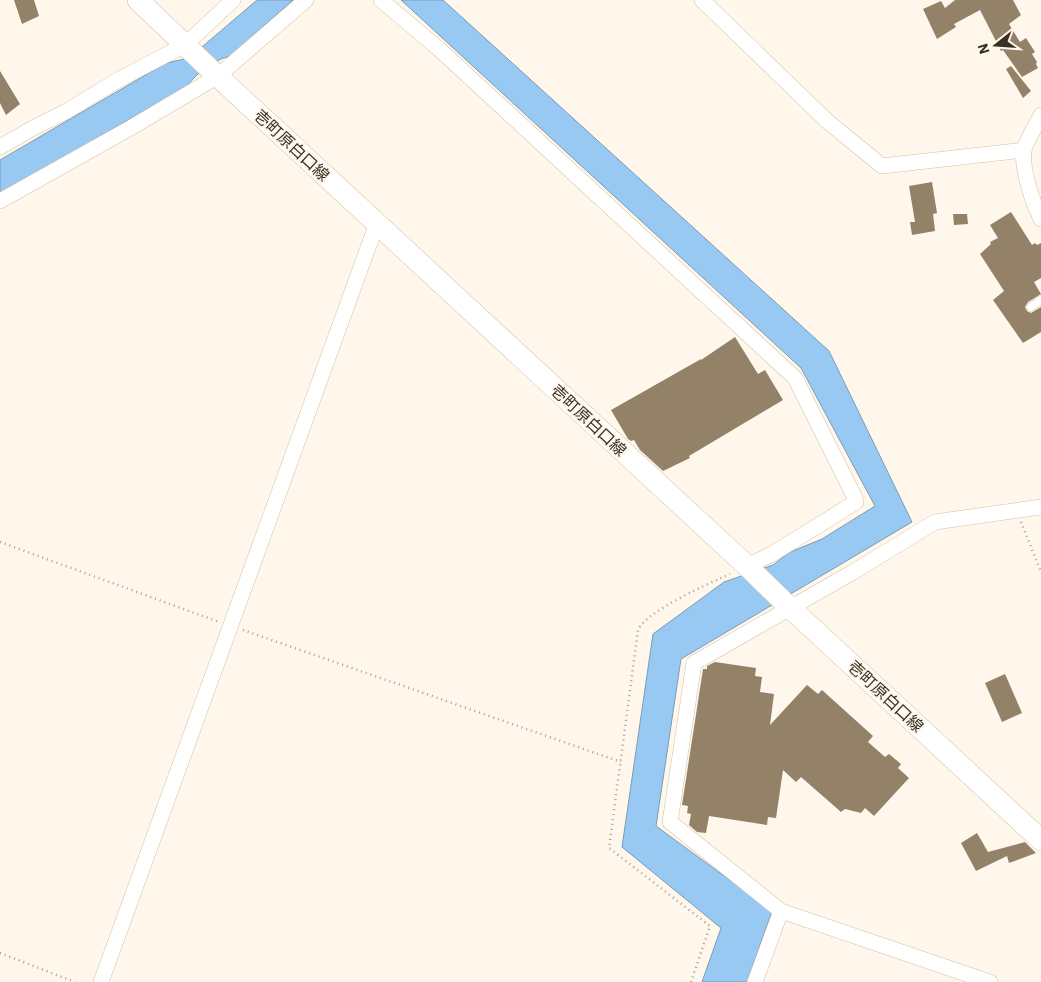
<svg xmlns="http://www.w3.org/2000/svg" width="1041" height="982" viewBox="0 0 1041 982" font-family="'IBM Plex Sans','Noto Sans JP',sans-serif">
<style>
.water{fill:#98c9f3;stroke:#7b9bb5}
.building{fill:#938268}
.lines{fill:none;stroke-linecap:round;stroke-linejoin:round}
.service-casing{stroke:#d3c1a5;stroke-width:9}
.minor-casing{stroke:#d3c1a5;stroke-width:16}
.secondary-casing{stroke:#d3c1a5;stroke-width:22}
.path{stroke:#a8a095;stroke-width:2.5;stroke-dasharray:1 4;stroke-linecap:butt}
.service{stroke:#fff;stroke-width:8}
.minor{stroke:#fff;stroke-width:15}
.secondary{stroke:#fff;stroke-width:21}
.labels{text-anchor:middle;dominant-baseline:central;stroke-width:4.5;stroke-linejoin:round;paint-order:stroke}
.street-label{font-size:16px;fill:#373025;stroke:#fff7ec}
</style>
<rect width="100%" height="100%" fill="#fff7ec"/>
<g class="water">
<path d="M 257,0 L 293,0 L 230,56 C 212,61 199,71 187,86 L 0,194 L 0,160 L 166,63 L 189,58 Z"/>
<polygon points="401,0 443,0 829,351 912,522 681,659 656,826 772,911 747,982 702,982 721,928 622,847 653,634 724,582 773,565 788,553 822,539 875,506 801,368"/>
</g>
<g class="building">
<polygon points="14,0 34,0 39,16 22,24"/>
<polygon points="955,0 1013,0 1021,15 1009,24 1020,42 1026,38 1035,52 1032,54 1037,62 1036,64 1038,68 1022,77 1003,50 1001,51 980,10 954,24 956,27 937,39 923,9 941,1 945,8"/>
<polygon points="1011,66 1031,91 1023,98 1006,69"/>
<polygon points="0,71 20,104 6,115 0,103"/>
<polygon points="932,182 937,213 933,214 935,231 912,235 910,222 915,222 909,186"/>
<polygon points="1011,212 1032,245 1035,243 1037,245 1041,243 1041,278 1034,282 1041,294 1028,302 1025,307 1027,311 1031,313 1041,307 1041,332 1023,343 993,300 1004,291 980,254 991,244 990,242 998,238 990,225"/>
<polygon points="953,214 967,214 968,224 954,225"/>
<polygon points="735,337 758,374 765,370 783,400 689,456 690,458 663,471 640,450 634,440 631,441 628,439 611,410 701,359 701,360"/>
<polygon points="715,662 756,668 755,676 762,677 760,692 774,694 770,725 807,685 818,694 822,690 873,736 868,742 885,757 889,754 901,764 898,768 909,778 874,816 865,808 861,813 845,809 841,812 801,777 796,782 783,770 776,818 768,817 767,825 709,816 706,833 697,832 689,825 691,814 687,813 688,806 682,805 703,669 707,669 707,666"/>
<polygon points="1005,674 1022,713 1002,722 985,683"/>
<polygon points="977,833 988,852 1025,842 1036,853 1009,863 1007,856 976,871 961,843"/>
</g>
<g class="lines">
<defs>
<polyline id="service" points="1031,307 1041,300"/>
<g id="minor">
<polyline points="381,0 439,49 795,378 855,498 856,502 772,554 747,566"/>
<polyline points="702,0 827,121 882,166 1024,150"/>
<path d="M 1041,115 C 1036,126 1027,139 1024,150 C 1021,168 1033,203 1041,219"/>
<polyline points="0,147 33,128 67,111 116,81 185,45 233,0"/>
<polyline points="0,201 132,127 218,76 306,0"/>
<polyline points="101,982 377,223"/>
<polyline points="755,982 781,911"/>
<polyline points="990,982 781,911 670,822 694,663 853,572 935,522 1041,507"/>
</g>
<polyline id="secondary" points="138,0 211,70 747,566 784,602 1041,840"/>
</defs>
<use href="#service" class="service-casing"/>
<use href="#minor" class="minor-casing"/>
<use href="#secondary" class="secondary-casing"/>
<g class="path">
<polyline points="1021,522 1041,572"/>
<polyline points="0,542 219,622"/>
<polyline points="243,630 621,762"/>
<polyline points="0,953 75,982"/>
<path d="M 691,982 L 710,926 L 609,848 L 638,630 C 646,611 710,583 730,574"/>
</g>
<use href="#service" class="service"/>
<use href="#minor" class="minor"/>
<use href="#secondary" class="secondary"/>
</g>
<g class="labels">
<g class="street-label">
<text transform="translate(292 145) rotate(43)">壱町原白口線</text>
<text transform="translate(589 420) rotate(43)">壱町原白口線</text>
<text transform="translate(886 696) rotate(43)">壱町原白口線</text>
</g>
</g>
<g transform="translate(996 45) rotate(253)" stroke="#fff7ec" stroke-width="4" paint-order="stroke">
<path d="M0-4L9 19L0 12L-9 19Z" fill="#373025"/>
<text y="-8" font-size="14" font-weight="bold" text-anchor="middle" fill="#373025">N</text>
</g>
</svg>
